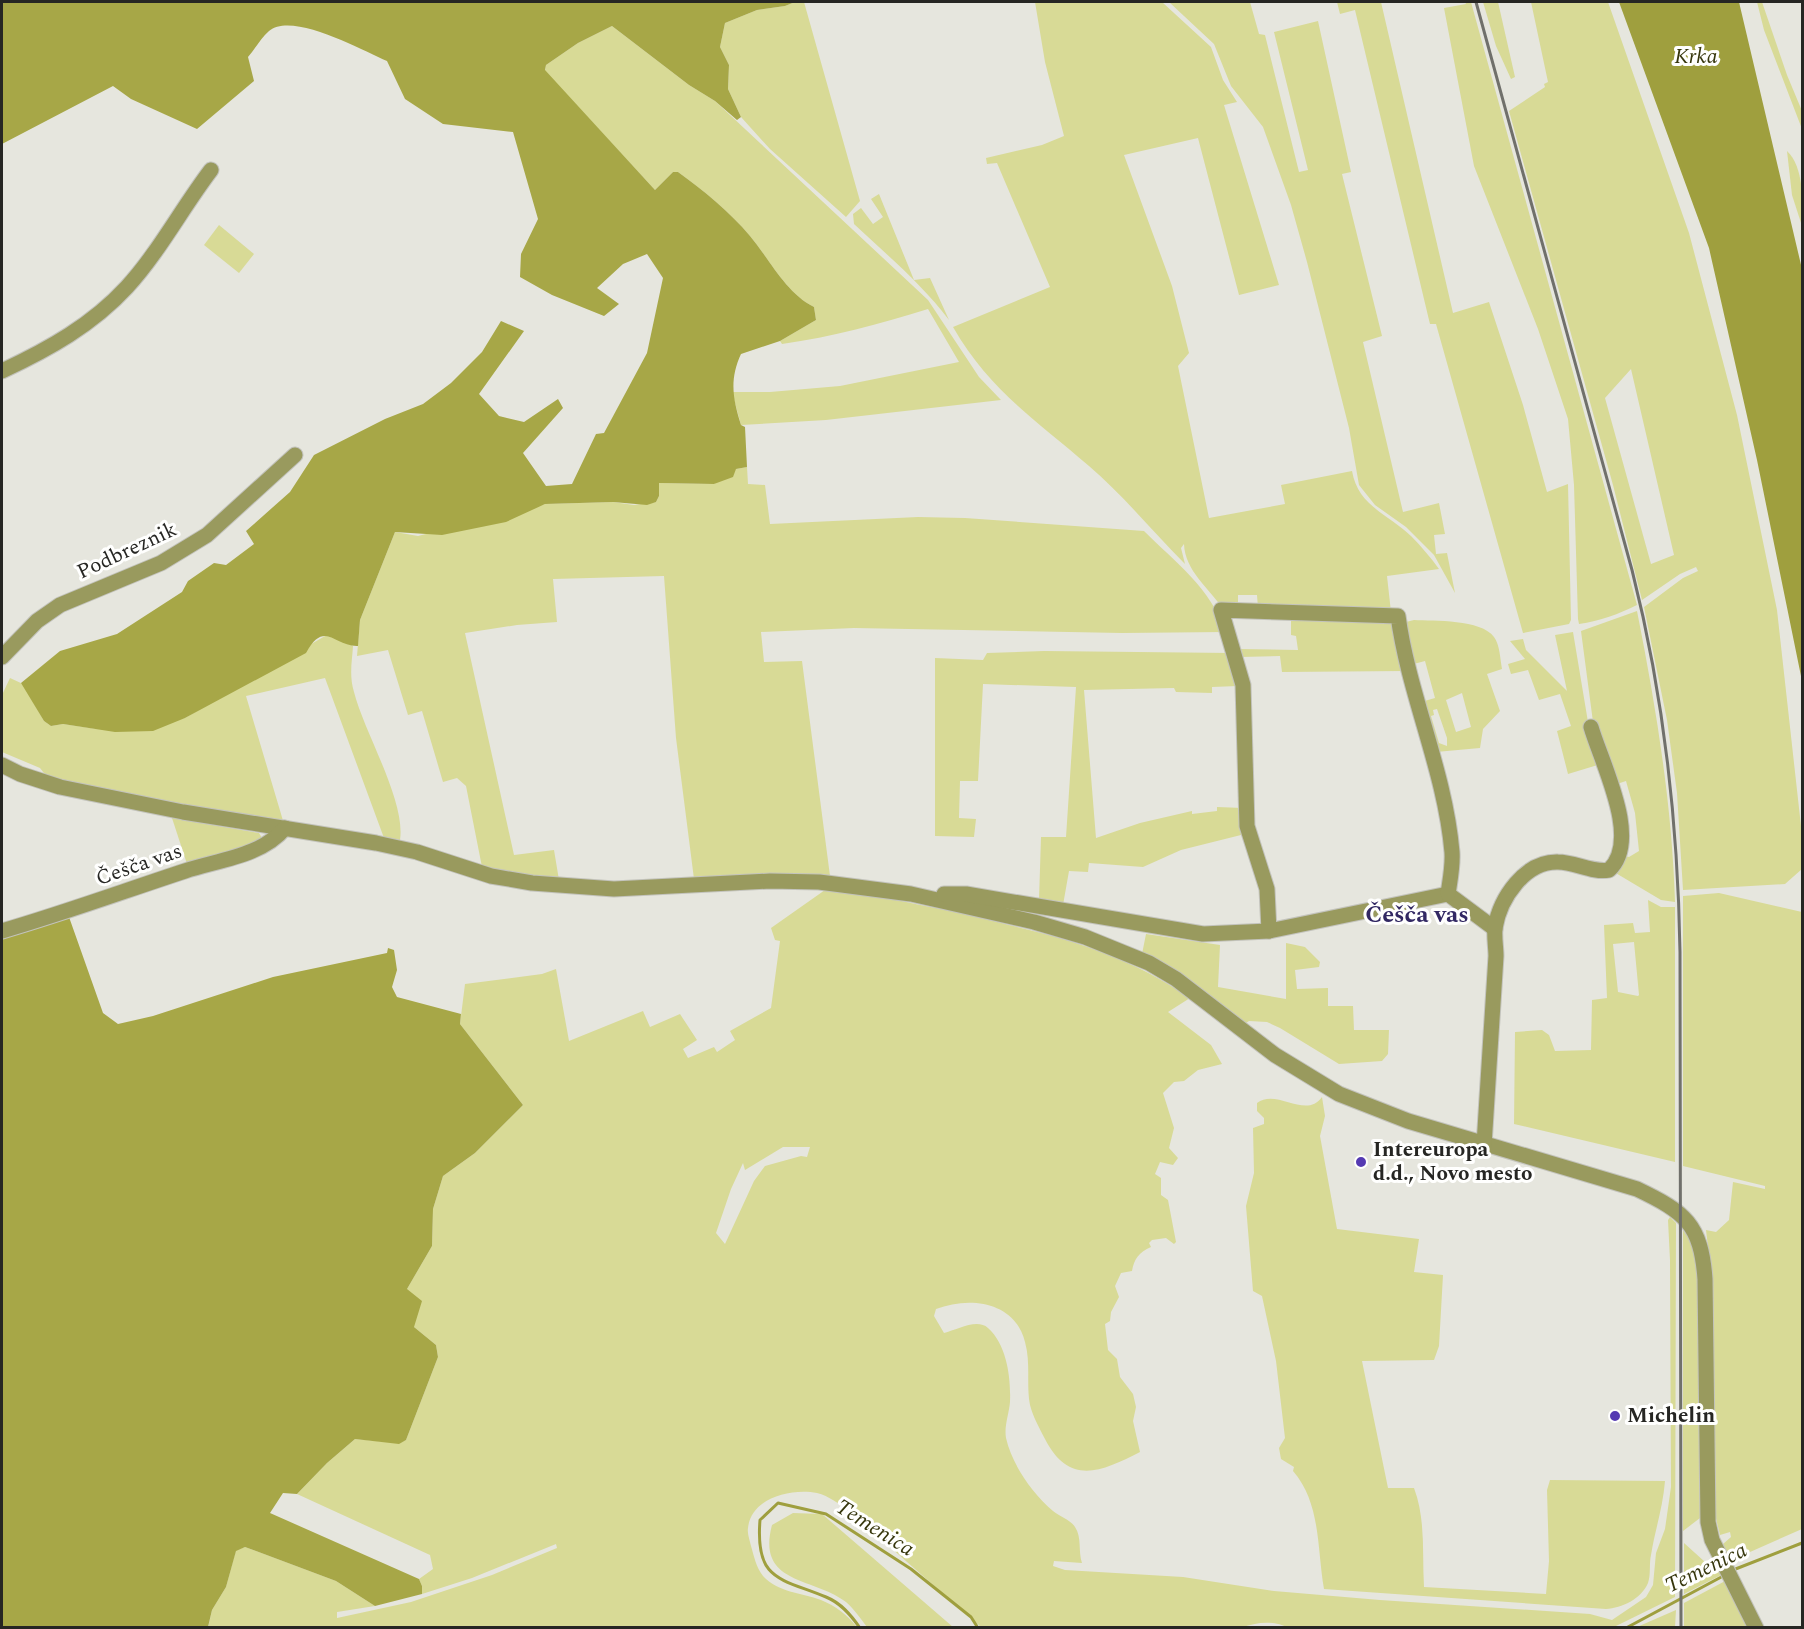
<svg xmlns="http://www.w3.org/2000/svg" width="1804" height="1629" viewBox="0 0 1804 1629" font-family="Spectral,serif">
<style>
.green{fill:#d8da96;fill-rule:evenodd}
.forest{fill:#a7a747}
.water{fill:#9f9f3e}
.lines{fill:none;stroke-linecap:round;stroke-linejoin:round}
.stream{stroke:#9f9f3e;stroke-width:3}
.minor-casing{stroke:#c3c3bc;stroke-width:17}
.minor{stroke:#999a5e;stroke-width:15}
.rail{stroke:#70706b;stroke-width:3}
.poi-dot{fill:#553ab2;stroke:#fffffe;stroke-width:2}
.labels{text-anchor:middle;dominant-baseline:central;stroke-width:6;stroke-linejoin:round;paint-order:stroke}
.street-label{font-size:21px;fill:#262623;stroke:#fffffe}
.poi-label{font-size:21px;font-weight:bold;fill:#262623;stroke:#fffffe;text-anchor:start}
.water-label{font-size:22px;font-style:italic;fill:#37370d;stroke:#fffffe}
.quarter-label{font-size:24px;font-weight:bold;fill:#322863;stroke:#fffffe}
</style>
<rect width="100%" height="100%" fill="#e6e6de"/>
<g class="green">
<polygon points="795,2 804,2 860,201 846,217 770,149 741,117 728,89 729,65 720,47 725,23 757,10 785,6"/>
<path d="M 1035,2 L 1162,2 L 1211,47 L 1223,80 L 1237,102 L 1224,105 L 1279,285 L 1239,295 L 1198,138 L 1124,155 L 1172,286 L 1189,353 L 1178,366 L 1209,518 L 1285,504 L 1281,485 L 1352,471 C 1358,506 1388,514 1411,536 C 1421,546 1431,558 1439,569 L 1387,576 L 1391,612 L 1258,608 L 1257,595 L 1238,595 L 1238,608 L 1223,609 C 1209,588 1185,571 1184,544 L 1181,548 L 1185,564 C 1153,532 1124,496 1089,466 C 1035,419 990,391 953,327 L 1050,287 L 997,163 L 987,164 L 986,158 L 1042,145 L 1064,136 L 1045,62 Z"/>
<polygon points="1169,2 1250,2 1259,34 1265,35 1299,172 1308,170 1274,32 1318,21 1351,172 1342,174 1382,336 1363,342 1403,512 1439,503 1445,534 1434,535 1436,554 1447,553 1455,593 1434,555 1406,527 1375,505 1359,485 1349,428 1307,262 1291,205 1263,127 1231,86 1214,44"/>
<polygon points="1337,2 1381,2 1453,313 1489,302 1523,405 1547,492 1568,484 1571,620 1569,624 1523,633 1436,324 1430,324 1429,320 1355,10 1340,14"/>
<path d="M 1465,2 L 1471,2 L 1637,605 C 1619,614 1600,621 1579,624 L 1578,619 L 1574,485 L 1568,419 L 1538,329 L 1474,166 L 1444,8 L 1466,4 Z"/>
<polygon points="1483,2 1498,2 1515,77 1511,79 1496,46"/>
<path d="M 1531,2 L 1608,2 L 1689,233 L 1737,415 L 1777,610 L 1802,835 L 1802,869 L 1785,884 L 1683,890 L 1677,793 L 1667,720 L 1644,607 L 1683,578 L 1698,571 L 1696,567 L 1680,574 L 1642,600 L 1613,485 L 1509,111 L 1545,87 L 1544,84 L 1548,82 ZM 1631,369 L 1674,555 L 1651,564 L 1605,398 Z"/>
<polygon points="1757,2 1762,2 1787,75 1802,111 1802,129 1764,30"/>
<path d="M 612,26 L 689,85 L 715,101 L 928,300 L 979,377 L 1001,400 L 826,420 L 741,425 L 732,392 L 770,392 L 840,386 L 959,362 L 928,309 C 880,324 832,337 782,344 L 780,341 L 816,320 L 814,307 C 786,293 770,260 750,236 C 730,212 703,190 678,172 L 673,172 L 655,190 L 545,71 L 546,65 L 578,43 Z"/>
<path d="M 1787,151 C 1804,167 1803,202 1802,226 L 1792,195 Z"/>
<path d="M 879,194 L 914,280 L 930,278 L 949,320 C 922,284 887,255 854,224 L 853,214 L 861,208 L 873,224 L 883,217 L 871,199 Z"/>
<polygon points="219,225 254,254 239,273 204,245"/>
<path d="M 747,467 L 748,484 L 765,485 L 770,524 L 918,517 L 965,518 L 1144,531 C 1175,562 1212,589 1225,632 L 1122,633 L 854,628 L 761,632 L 764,662 L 802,661 L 830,876 L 694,879 L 676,738 L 664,576 L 553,579 L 557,622 L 517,625 L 465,633 L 514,855 L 554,850 L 559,880 L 482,867 L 466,786 L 457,778 L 443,782 L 422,711 L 408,715 L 388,650 L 357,656 L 360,620 L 395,532 L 418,536 L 545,504 L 613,502 L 634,505 L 656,502 L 659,496 L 659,483 L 714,484 L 736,469 Z"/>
<path d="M 1637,611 C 1656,707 1672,804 1675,902 L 1661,900 L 1614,872 L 1619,869 L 1622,855 L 1629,857 L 1639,851 L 1635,813 L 1626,781 L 1614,785 L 1593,722 L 1581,631 Z"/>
<polygon points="1291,614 1391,619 1406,671 1282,672 1280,656 1240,657 1237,649 1298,650 1296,636 1291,635"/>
<path d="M 1414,620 C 1434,621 1481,619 1494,637 C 1500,645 1500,659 1502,669 L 1487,674 L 1500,711 L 1483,729 L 1480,748 L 1436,752 L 1421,702 L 1435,698 L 1425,661 L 1410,665 L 1406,622 ZM 1462,693 L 1471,727 L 1456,732 L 1446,700 ZM 1437,709 L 1447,738 L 1447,746 L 1439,743 L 1431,716 L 1434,715 L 1433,710 Z"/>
<polygon points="1573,632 1590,734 1601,764 1568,774 1557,731 1571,726 1560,694 1539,700 1528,670 1511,674 1508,664 1525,659 1510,641 1523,639 1526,650 1567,691 1555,635"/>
<path d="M 325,636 L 334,637 L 353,646 C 352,662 349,675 354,692 C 364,732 406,801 400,840 L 384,838 L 325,678 L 246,696 L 284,824 L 47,777 L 40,768 L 2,752 L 2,695 L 10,678 L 23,684 L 44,721 L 51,726 L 63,724 L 97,729 L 185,718 Z"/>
<polygon points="1044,651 1231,653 1238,686 1212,687 1212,693 1176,692 1174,688 1084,690 1096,838 1140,823 1192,811 1192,814 1217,811 1217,807 1243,808 1245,834 1181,850 1143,867 1089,863 1088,872 1069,871 1063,905 1039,900 1041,837 1066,837 1076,687 983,684 978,781 960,781 959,818 976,819 974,837 935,836 935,658 983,660 987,653"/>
<polygon points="172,818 259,833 262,838 256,845 188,867"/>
<path d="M 825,890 C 867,892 906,903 947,910 C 968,914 989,920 1009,925 C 1078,941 1131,958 1190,998 L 1168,1012 L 1211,1045 L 1222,1064 L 1198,1070 L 1184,1081 L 1174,1082 L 1163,1093 L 1174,1128 L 1169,1148 L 1178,1158 L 1173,1165 L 1160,1162 L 1155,1174 L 1161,1178 L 1161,1195 L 1168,1200 L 1176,1242 L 1174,1244 L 1166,1238 L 1152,1240 L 1149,1243 L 1151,1247 C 1139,1252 1134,1259 1132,1271 L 1121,1273 L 1115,1286 L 1119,1297 L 1111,1312 L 1110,1321 L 1105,1324 L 1108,1350 L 1117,1359 L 1120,1377 L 1133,1394 L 1136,1407 L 1133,1421 L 1140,1452 C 1101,1472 1069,1486 1045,1439 C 1040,1429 1033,1417 1030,1405 C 1026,1385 1031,1363 1025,1342 C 1015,1301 969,1296 936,1309 L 934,1316 L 944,1333 C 957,1330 977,1318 988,1328 C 1007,1345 1011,1378 1010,1402 C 1009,1414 1004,1426 1006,1438 C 1012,1465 1033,1494 1053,1511 C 1059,1516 1071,1520 1075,1527 C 1082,1537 1078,1551 1082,1563 L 1054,1561 L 1053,1566 L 1065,1570 L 1183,1577 L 1274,1591 L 1380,1600 L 1590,1614 L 1612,1620 L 1646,1597 L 1653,1585 L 1656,1553 L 1665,1529 L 1671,1487 L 1670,1260 L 1668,1220 L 1670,1217 L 1676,1223 L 1675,1597 L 1614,1627 L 1288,1628 C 1274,1620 1256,1622 1241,1628 L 981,1627 L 849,1511 C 839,1504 829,1496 817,1493 C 791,1488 751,1498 748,1528 C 747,1534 750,1541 751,1546 C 754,1556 756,1567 763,1576 C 777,1592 802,1593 821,1600 C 836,1606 847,1615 857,1627 L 208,1628 L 212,1610 L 226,1587 L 236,1550 L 245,1547 L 336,1581 L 375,1606 L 337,1612 L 337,1618 L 411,1602 L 492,1575 L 557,1548 L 556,1544 L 472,1578 L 422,1594 L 422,1586 L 419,1579 L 433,1569 L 430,1555 L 297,1494 L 327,1463 L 355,1439 L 399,1443 L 406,1440 L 438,1357 L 436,1345 L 414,1327 L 407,1289 L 432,1246 L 433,1209 L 443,1176 L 475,1153 L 523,1105 L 460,1024 L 465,984 L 542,974 L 556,969 L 569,1041 L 643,1011 L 650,1027 L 680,1014 L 697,1040 L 683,1049 L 688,1058 L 714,1047 L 717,1052 L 735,1040 L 730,1031 L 771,1008 L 780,941 L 775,940 L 771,928 ZM 783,1147 L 810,1147 L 807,1157 L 801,1156 L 765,1166 L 754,1181 L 725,1244 L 716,1233 L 731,1189 L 743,1163 L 745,1170 Z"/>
<polygon points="1719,893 1802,912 1802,1529 1750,1552 1729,1564 1723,1544 1731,1537 1730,1532 1720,1535 1713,1506 1711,1272 1706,1230 1716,1232 1729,1220 1733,1182 1765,1189 1765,1186 1683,1166 1683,896"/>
<path d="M 1648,900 L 1661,907 L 1675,907 L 1675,1162 L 1514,1124 L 1515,1032 L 1542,1030 L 1549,1035 L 1555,1051 L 1591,1050 L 1592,1000 L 1607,998 L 1604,925 L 1633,923 L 1635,933 L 1650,932 ZM 1634,942 L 1639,995 L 1638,996 L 1618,992 L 1613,944 Z"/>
<polygon points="1146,934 1220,945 1218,987 1286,999 1286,943 1305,947 1320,962 1319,967 1295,970 1297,989 1328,988 1328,1006 1353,1006 1354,1030 1389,1030 1388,1054 1382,1061 1339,1064 1280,1028 1267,1022 1249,1021 1243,1025 1142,954"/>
<path d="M 1322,1097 L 1325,1116 L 1320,1136 L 1337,1229 L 1419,1239 L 1414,1272 L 1443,1275 L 1439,1346 L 1434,1360 L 1362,1361 L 1388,1488 L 1414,1488 C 1426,1520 1422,1554 1424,1587 L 1546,1594 L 1549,1561 L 1547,1490 L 1550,1480 L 1665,1481 C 1663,1507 1655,1530 1651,1555 C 1649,1563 1651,1575 1648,1583 C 1641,1599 1622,1608 1606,1609 L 1324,1589 C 1317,1549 1321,1503 1293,1471 L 1294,1467 L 1281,1459 L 1279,1448 L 1285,1438 L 1276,1361 L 1262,1296 L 1253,1291 L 1246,1206 L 1254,1173 L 1253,1128 L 1264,1124 L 1264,1118 L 1257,1111 L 1257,1103 C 1277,1088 1306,1120 1322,1097 Z"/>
<polygon points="1683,1230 1690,1240 1698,1262 1702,1507 1700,1518 1683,1531"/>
<path d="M 793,1513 L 822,1514 L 953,1627 L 867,1627 C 861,1619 854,1609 846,1602 C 814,1577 756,1585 772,1525 Z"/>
<polygon points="1684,1543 1705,1562 1716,1562 1723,1574 1684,1594"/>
<polygon points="1727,1580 1749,1628 1684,1628 1684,1603"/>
<polygon points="1676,1610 1675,1627 1637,1627"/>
</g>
<g class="forest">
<path d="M 2,2 L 795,2 L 785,6 L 757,10 L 725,23 L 720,47 L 729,65 L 728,89 L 741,117 L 737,120 L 715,101 L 689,85 L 612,26 L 578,43 L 546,65 L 545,70 L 655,190 L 673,172 L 678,172 C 703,190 730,212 750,236 C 770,260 786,293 814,307 L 816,320 L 780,341 L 741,354 C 729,380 733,399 741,425 L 745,427 L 747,467 L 736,469 L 733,477 L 714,484 L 659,483 L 659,496 L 656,502 L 647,505 L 613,502 L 545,504 L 506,522 L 442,535 L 395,532 L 360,620 L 358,646 C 334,647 325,619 306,653 L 185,718 L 153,731 L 115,732 L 63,724 L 51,726 L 44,721 L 21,683 L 60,651 L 117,634 L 182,592 L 188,581 L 214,563 L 226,565 L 254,544 L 246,531 L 290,492 L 314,455 L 385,419 L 423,404 L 451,383 L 482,352 L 501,321 L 524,331 L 479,394 L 499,416 L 524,422 L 558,399 L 563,408 L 523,453 L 546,486 L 572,484 L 596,434 L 604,433 L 647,353 L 663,278 L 647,254 L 623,264 L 597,288 L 619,304 L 604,316 L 552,295 L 520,277 L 521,254 L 538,219 L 513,132 L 443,124 L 405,99 L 387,61 C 362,50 292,11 269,31 C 261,38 255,49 248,57 L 254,81 L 197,129 L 131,99 L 113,86 L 2,144 Z"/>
<polygon points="69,917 103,1013 118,1024 153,1016 273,977 387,953 388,948 394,950 397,970 392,987 397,997 461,1014 460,1024 523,1105 475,1153 443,1176 433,1209 432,1246 407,1289 422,1301 414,1327 436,1345 438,1357 406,1440 399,1444 355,1439 327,1463 297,1494 283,1493 270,1513 419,1579 422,1586 422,1594 375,1606 336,1581 245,1547 236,1551 226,1587 212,1610 208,1627 2,1627 2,938"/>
</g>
<polygon class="water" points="1619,2 1739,2 1802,269 1802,681 1757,460 1709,248"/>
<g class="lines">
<g class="stream">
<polyline points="1733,1570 1802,1543"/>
<path d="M 860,1628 C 851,1615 841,1603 826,1597 C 780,1578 755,1581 760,1520 L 778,1503 L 826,1514 L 911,1569 L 971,1617 L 978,1628"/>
<polyline points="1267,1628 1269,1628"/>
<polyline points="1626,1628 1725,1575"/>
</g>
<defs>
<g id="minor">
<path d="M 2,371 C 49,349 92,325 127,287 C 159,252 182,208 211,170"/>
<polyline points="2,657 37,621 60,605 161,563 207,535 295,455"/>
<path d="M 2,765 L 20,774 L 60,787 L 183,812 L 376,843 L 417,852 L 491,876 L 532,883 L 614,889 L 770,881 L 819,882 L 911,894 L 1034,922 L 1085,937 L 1149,963 L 1176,979 L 1275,1055 L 1339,1094 L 1408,1121 L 1637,1189 C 1685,1212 1701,1224 1705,1279 L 1708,1522 L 1712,1540 L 1756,1628"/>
<polyline points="944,894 966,894 1203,934 1269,931 1448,894 1495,929"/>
<path d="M 2,931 C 64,913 124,891 185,871 C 218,860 262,856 285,828"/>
<path d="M 1269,931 L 1267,889 L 1247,826 L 1243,685 L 1221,610 L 1398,616 C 1409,696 1445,771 1452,852 C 1453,866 1450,880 1448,894"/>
<path d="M 1484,1145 L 1496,956 C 1496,948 1494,937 1495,928 C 1500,898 1525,861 1558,862 C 1575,862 1592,873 1609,870 C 1642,840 1601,762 1591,727"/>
</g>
</defs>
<use href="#minor" class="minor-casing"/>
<use href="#minor" class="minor"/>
<path class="rail" d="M 1476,2 L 1632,570 C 1664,696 1678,823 1680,952 L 1681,1628"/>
</g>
<g class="poi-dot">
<circle cx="1361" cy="1162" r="6"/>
<circle cx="1615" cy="1416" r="6"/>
</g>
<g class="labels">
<g class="street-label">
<text transform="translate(127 551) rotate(-25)">Podbreznik</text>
<text transform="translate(139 865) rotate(-19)">Češča vas</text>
</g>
<g class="poi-label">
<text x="1373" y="1150">Intereuropa<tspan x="1373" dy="24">d.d., Novo mesto</tspan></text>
<text x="1627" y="1416">Michelin</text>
</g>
<g class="water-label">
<text x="1696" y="56">Krka</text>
<text transform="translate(875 1528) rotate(32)">Temenica</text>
<text transform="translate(1706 1568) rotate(-26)">Temenica</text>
</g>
<g class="quarter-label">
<text x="1417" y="915">Češča vas</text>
</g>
</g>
<rect width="1804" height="1629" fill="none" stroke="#262623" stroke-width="6"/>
</svg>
